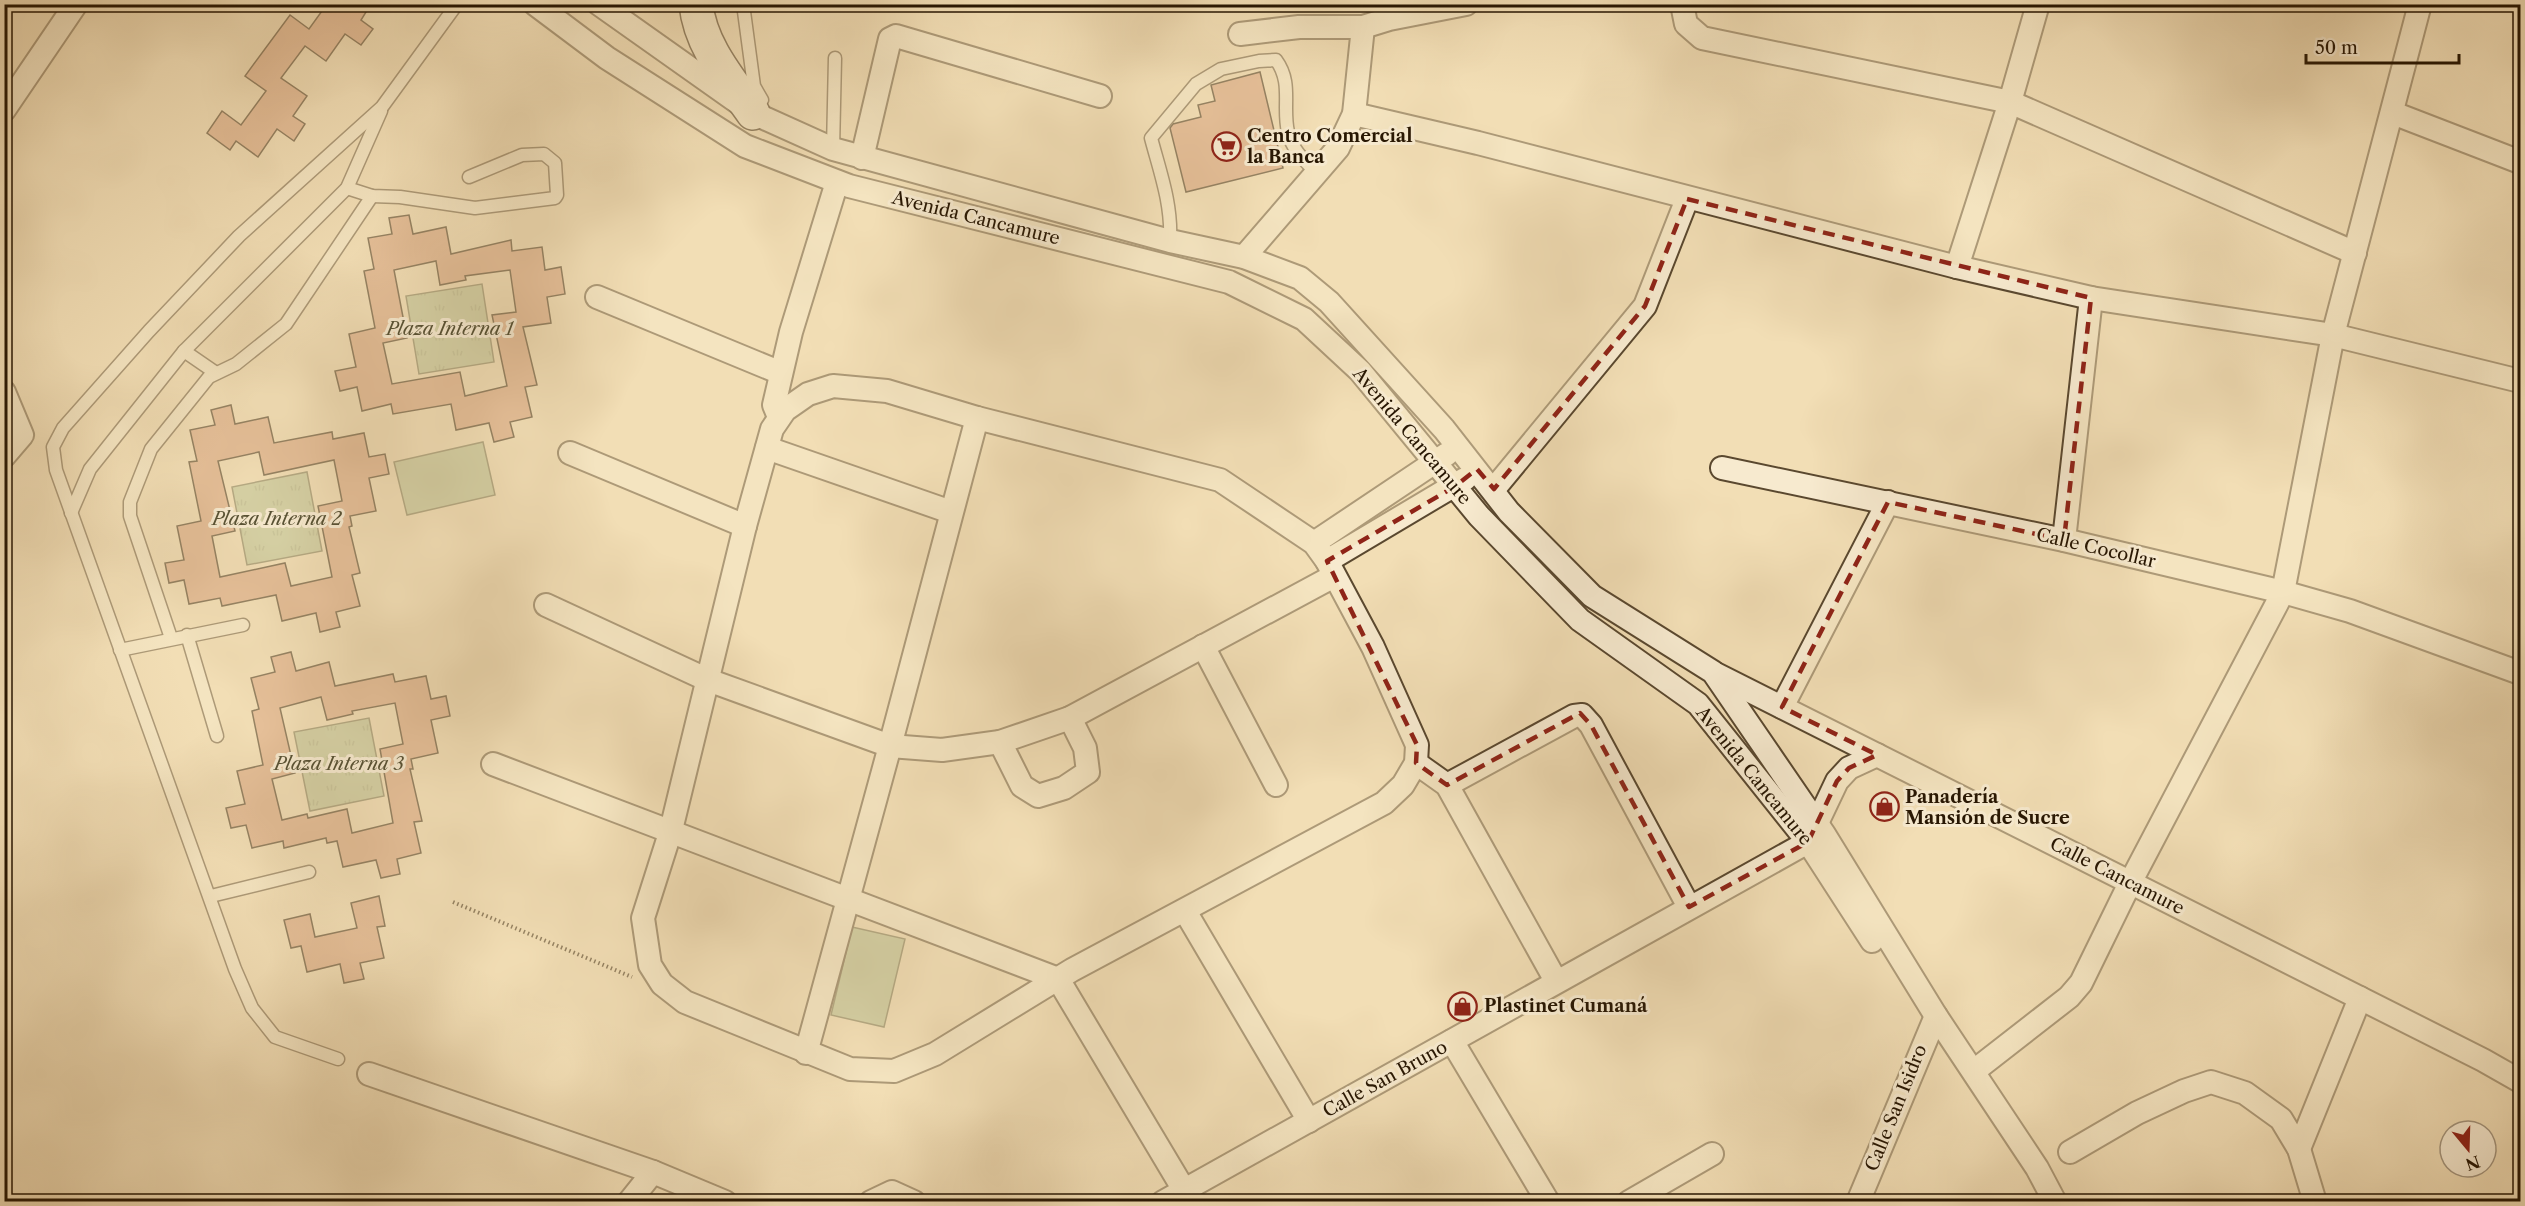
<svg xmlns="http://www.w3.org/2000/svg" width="2525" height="1206" viewBox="0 0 2525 1206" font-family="'Libre Caslon Text',serif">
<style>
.park{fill:url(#park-tufts);stroke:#6e6c4a;stroke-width:1.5}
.pitch{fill:#b4c292;stroke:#6e6c4a;stroke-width:1.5}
.building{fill:#d79b78;stroke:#271602;stroke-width:1.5;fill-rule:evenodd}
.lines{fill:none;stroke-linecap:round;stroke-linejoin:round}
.lane-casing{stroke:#5a482f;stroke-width:15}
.street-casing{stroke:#5a482f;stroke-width:26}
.secondary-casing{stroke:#271602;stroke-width:36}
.path{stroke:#271602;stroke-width:4;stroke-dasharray:1.5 3;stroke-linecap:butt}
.lane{stroke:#f7eacf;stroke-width:12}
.street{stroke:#f7eacf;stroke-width:22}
.secondary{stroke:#f7eacf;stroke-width:33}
.marked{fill:none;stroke:#8f2418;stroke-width:4.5;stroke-dasharray:12 8;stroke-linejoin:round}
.labels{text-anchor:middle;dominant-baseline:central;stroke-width:6;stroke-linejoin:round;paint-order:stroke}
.poi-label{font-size:18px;font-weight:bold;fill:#271602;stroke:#f7eacf;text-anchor:start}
.street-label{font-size:18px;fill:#271602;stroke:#f7eacf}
.park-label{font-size:18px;font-style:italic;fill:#585234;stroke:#f7eacf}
</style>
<defs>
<pattern id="park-tufts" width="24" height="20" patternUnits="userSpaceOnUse" patternTransform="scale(1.5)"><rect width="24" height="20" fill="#b4c292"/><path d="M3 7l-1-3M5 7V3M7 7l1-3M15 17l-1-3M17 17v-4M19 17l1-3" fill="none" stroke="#9ba67c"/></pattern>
</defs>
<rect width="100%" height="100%" fill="#f2deb5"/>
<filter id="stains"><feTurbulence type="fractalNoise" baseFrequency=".00333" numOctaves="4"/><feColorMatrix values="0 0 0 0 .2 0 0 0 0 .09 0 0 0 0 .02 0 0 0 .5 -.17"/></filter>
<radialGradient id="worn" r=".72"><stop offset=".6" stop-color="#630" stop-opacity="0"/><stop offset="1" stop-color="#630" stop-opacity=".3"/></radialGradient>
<g class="park">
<polygon points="482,284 494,362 419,374 406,296"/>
<polygon points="307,472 322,551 247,565 232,487"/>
<polygon points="369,718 384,796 310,811 294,732"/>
</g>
<g class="pitch">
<polygon points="483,442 495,495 407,515 394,462"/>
<polygon points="852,927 905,939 884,1027 831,1015"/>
</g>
<g class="building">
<polygon points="327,4 371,4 361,20 373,29 361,45 345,34 326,61 305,46 281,78 307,96 293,116 305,124 294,141 277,129 258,157 236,141 230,150 207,133 222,111 241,125 266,91 245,76 290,15 309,29"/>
<polygon points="1260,72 1283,168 1186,192 1170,128 1173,124 1201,117 1198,105 1215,101 1211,85"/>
<path d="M 409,215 L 413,234 L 446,227 L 451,254 L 511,240 L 512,251 L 542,247 L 545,270 L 561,267 L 565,294 L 547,297 L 551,323 L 523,327 L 537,385 L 525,387 L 532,417 L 510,422 L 514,437 L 494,442 L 489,423 L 456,430 L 451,404 L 393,414 L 391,404 L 362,411 L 357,387 L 340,391 L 335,371 L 356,367 L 349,334 L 375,328 L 364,271 L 374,269 L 368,238 L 392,234 L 389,218 ZM 436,261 L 440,285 L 466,280 L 465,276 L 510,270 L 516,312 L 492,315 L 507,386 L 465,396 L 460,372 L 392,384 L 383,343 L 407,338 L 394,270 Z"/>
<path d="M 231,405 L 235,424 L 268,417 L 274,443 L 332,432 L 333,439 L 364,433 L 369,457 L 385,454 L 389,474 L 369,478 L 376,511 L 350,516 L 352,526 L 349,527 L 360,573 L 352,575 L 360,606 L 336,612 L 340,627 L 320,632 L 316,613 L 282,621 L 276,595 L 222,606 L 220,598 L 189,604 L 184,580 L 169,583 L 165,563 L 184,560 L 177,526 L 201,521 L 189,462 L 197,461 L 190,430 L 215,425 L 211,410 ZM 259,452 L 264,475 L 334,460 L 342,501 L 318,506 L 332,577 L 291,586 L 285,563 L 220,577 L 212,536 L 235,531 L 218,461 Z"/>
<path d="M 291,652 L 296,671 L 329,662 L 335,686 L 393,674 L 395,682 L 426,676 L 431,699 L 446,696 L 450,716 L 431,720 L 438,753 L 411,759 L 413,769 L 410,769 L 422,821 L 414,822 L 421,853 L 397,859 L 400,874 L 381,878 L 376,860 L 343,867 L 337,841 L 327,843 L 326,838 L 284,848 L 283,841 L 252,848 L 246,825 L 231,828 L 226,808 L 245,804 L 237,771 L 263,765 L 252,711 L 259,709 L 251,678 L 275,672 L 271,657 ZM 321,697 L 327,720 L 353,714 L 352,711 L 395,703 L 403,744 L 380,749 L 393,823 L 352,833 L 347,809 L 308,818 L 307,814 L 282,820 L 272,779 L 295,773 L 280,708 Z"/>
<polygon points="379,896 385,926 377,927 384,958 360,963 364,979 344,983 340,964 307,972 301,946 291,948 284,920 310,914 315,937 357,928 351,903"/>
</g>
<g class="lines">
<defs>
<g id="lane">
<polyline points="743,4 754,86 762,100"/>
<polyline points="833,149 835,58"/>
<polyline points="347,188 372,196 400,197 475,208 555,198 557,195 555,163 544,154 522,155 469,177"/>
<path d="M 1170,241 C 1172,204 1160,172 1151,138 L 1196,84 L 1221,69 L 1259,61 L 1276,60 C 1293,83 1282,106 1288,132 C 1292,150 1305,161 1317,173"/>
<polyline points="184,351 216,373"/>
<polyline points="71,513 90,469 184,351 347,188 381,111"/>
<polyline points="187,635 217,736"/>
<polyline points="171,638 130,516 130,502 151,449 209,377 236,364 286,324 372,196"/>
<polyline points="120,650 243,625"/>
<polyline points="211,896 309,872"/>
<polyline points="338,1059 275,1037 252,1008 235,969 56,470 53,447 63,428 149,331 239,236 382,107 457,4"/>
</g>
<g id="street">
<polyline points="535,4 607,58 745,146 849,186 1229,282 1304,319 1360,371 1479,516 1580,620 1698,704 1808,842 1872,941"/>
<polyline points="599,4 753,113 833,149 1170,241 1244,257 1300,278 1329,302 1444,429 1509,512 1592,596 1713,672 1824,834 1936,1016 2037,1168 2055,1202"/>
<polyline points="1682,4 1686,24 1702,38 2010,102 2355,253"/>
<polyline points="1240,34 1299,27 1363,27"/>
<polyline points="4,110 76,4"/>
<polyline points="2393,113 2520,162"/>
<polyline points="1354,114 1478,143 1957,267 2091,298 2333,335 2520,381"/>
<polyline points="862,158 890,39 896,36 1100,96"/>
<polyline points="1244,257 1338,148 1354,114 1363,27 1389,19 1466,4"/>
<polyline points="1957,267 2010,102 2038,4"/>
<polyline points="597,297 781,373"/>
<polygon points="833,386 887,391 977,418 1220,480 1314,543 1327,561 1373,647 1417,745 1416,763 1403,785 1384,803 1072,970 935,1054 894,1071 850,1069 685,1002 662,984 650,965 643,918 671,830 745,526 772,429 785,410 808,394"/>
<polyline points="4,392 22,435 4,456"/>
<polyline points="779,417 774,405 791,332 837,182"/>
<polyline points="767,448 951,512"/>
<polyline points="570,453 745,526"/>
<polyline points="1722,468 2064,540 2283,592 2350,611 2520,673"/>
<polyline points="1494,489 1645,306 1687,199"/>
<polyline points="2064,540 2091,298"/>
<polyline points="1314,543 1447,454"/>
<polyline points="1327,561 1465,479"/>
<polyline points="546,605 708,680 890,746 942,750 1000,742 1070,718 1334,576"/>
<polyline points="1203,646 1276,785"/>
<polyline points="1716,674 2483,1060 2520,1081"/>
<polyline points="1782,707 1888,502"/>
<polyline points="1000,742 1022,786 1038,796 1064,788 1088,772 1085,748 1070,718"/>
<polyline points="1416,763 1447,785 1556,981"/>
<polyline points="493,764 1058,979 1184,1190"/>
<polyline points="1447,785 1574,716 1582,715 1591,725 1689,907"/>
<polyline points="1185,911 1309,1121"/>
<polyline points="1452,1041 1548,1202"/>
<polyline points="806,1053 890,746 977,418"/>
<polyline points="1974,1071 2069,997 2081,983 2130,883 2283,592 2333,335 2420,4"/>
<polyline points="369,1074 653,1172 725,1202"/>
<polyline points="2299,1149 2360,998"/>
<polyline points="2070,1152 2137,1113 2184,1091 2211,1082 2245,1093 2281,1119 2299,1149 2315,1202"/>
<polyline points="629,1202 653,1172"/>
<polyline points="871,1202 892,1192 914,1202"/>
<polyline points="1163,1202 1808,842 1837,781 1849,768 1877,755"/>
<polyline points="1629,1202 1712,1154"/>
<polyline points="1858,1202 1936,1016"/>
</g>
<path id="secondary" d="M 696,4 C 700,46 730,80 753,113"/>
</defs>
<use href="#lane" class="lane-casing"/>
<use href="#street" class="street-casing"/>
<use href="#secondary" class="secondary-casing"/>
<polyline class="path" points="453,902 632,977"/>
<use href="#lane" class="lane"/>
<use href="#street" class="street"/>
<use href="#secondary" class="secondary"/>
</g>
<path d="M0 0H2525V1206H0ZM 1687,199 L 2091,298 L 2064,540 L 1888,502 L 1782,707 L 1877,755 L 1849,768 L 1837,781 L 1808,842 L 1689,907 L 1591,725 L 1580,713 L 1447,785 L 1416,763 L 1417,745 L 1327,561 L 1454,487 L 1477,469 L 1494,489 L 1645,306 Z" fill="#f2deb5" fill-opacity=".55" fill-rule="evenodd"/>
<path class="marked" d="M 1687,199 L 2091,298 L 2064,540 L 1888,502 L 1782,707 L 1877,755 L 1849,768 L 1837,781 L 1808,842 L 1689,907 L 1591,725 L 1580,713 L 1447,785 L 1416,763 L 1417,745 L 1327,561 L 1454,487 L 1477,469 L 1494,489 L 1645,306 Z"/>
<defs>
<symbol id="supermarket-ring" viewBox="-11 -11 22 22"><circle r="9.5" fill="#f7eacf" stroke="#8f2418" stroke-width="1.5"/><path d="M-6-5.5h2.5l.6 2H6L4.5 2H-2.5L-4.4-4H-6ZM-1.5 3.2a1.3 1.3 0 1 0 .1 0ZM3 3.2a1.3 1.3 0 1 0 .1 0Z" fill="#8f2418"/></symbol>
<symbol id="shop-ring" viewBox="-11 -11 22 22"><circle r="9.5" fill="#f7eacf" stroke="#8f2418" stroke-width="1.5"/><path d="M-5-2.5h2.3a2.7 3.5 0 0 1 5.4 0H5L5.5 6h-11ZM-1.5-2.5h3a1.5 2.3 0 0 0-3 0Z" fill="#8f2418"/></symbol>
</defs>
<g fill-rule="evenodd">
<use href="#supermarket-ring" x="1210" y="130" width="33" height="33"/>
<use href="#shop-ring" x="1868" y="790" width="33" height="33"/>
<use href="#shop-ring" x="1446" y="990" width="33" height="33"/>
</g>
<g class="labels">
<g class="poi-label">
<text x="1247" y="136">Centro Comercial<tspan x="1247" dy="21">la Banca</tspan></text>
<text x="1905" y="797">Panadería<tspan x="1905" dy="21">Mansión de Sucre</tspan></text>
<text x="1484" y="1006">Plastinet Cumaná</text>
</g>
<g class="street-label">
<text transform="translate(976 218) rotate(14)">Avenida Cancamure</text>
<text transform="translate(1412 436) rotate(50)">Avenida Cancamure</text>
<text transform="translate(2096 548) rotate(13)">Calle Cocollar</text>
<text transform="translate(1754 776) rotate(51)">Avenida Cancamure</text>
<text transform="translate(2117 876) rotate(27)">Calle Cancamure</text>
<text transform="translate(1385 1079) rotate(-29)">Calle San Bruno</text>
<text transform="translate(1896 1108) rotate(-68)">Calle San Isidro</text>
</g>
<g class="park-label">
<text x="450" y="329">Plaza Interna 1</text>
<text x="277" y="519">Plaza Interna 2</text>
<text x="339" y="764">Plaza Interna 3</text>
</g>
</g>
<rect width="2525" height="1206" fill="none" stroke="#f2deb5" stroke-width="24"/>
<rect x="6" y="6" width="2513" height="1194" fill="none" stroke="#271602" stroke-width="3"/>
<rect x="12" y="12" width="2501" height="1182" fill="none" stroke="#271602" stroke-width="1.5"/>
<g transform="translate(2468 1149) rotate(161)"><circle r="28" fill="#f7eacf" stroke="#a4957d" stroke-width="1.5"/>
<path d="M0-4.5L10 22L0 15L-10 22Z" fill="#8f2418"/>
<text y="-9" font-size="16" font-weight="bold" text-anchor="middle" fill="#271602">N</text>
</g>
<path d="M2306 54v9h153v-9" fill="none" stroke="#271602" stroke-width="3"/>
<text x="2315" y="54" font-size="18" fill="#271602" stroke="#f7eacf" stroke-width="4.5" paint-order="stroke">50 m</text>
<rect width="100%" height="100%" filter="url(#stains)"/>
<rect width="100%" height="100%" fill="url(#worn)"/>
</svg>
